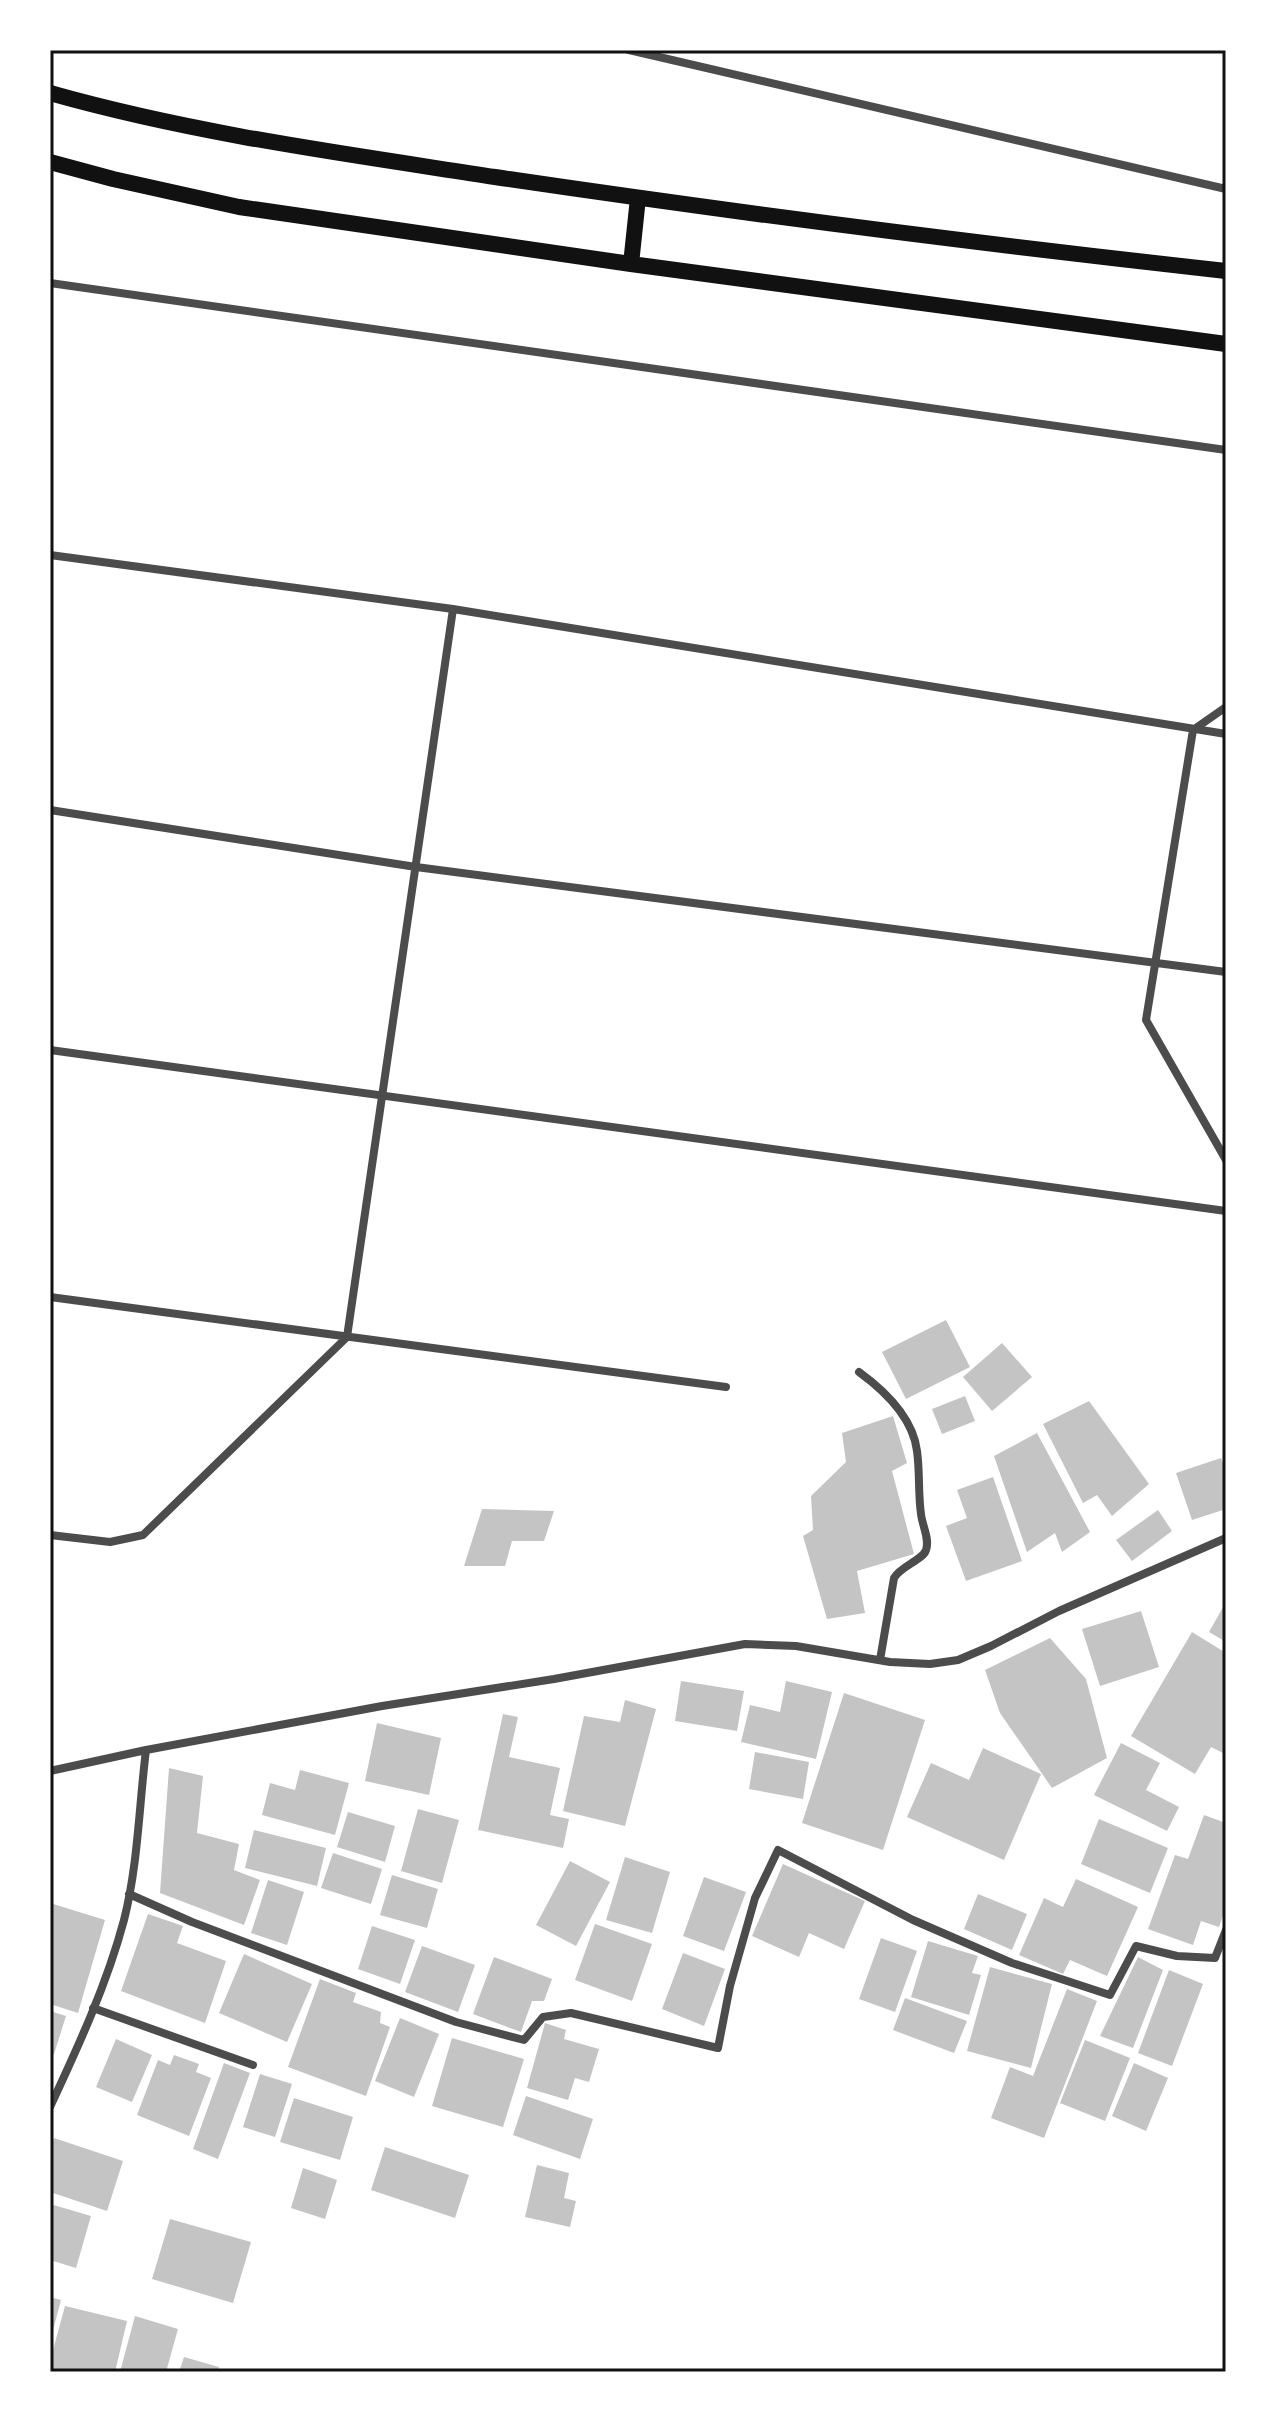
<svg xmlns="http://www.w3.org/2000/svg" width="1276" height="2422" viewBox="0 0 1276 2422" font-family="Helvetica,sans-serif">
<rect width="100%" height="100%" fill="#fff"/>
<!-- building -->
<path fill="#c4c4c4" d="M946,1320l24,47 -64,32 -24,-47z
M1002,1343l30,34 -40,34 -29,-34z
M965,1396l10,25 -33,13 -10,-25z
M1089,1401l60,83 -37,32 -15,-21 -14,8 -40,-79z
M893,1416l14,47 -15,8 22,83 -57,17 8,42 -38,6 -24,-83 10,-6 -2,-34 35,-34 -4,-29z
M1037,1433l53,99 -28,20 -7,-19 -28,19 -33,-96z
M1221,1458l5,13v38l-34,11 -16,-47z
M993,1477l29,84 -56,20 -20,-55 21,-8 -10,-28z
M482,1509l72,2 -10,30h-32l-7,25h-41z
M1158,1510l14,21 -40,30 -16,-21z
M1226,1602v40l-17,-10z
M1141,1611l18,56 -59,19 -18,-57z
M1192,1632l34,21v95l-3,5 -12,-6 -16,27 -64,-38z
M1050,1638l36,41 21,79 -55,30 -52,-75 -15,-43z
M681,1681l63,10 -7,40 -62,-10z
M786,1681l46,11 -16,67 -75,-17 9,-37 30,7z
M844,1693l81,27 -42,130 -81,-27z
M625,1700l31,9 -31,117 -62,-15 21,-95 36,6z
M503,1714l15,3 -9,40 51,11 -10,47 19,4 -6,29 -85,-18z
M377,1723l64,15 -12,57 -64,-14z
M1121,1743l39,20 -14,27 33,17 -12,24 -73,-36z
M983,1748l58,26 -37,86 -97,-43 24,-54 38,17z
M755,1752l54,10 -6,37 -54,-10z
M169,1768l34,8 -6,57 42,11 -5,26 26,10 -16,45 -84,-32z
M300,1770l49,13 -14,52 -73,-20 8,-32 25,7z
M418,1809l41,11 -17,63 -41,-12z
M348,1812l47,14 -10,36 -48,-15z
M1204,1815l22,8v84l-7,20 -18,-6 -8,24 -45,-16 27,-74 13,4z
M1099,1819l69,29 -18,45 -69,-29z
M254,1830l72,18 -9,38 -72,-18z
M333,1853l49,16 -11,35 -50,-16z
M625,1857l45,15 -18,61 -46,-13z
M570,1861l40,21 -34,64 -40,-21z
M783,1864l82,37 -21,48 -35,-16 -10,24 -47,-21z
M392,1875l46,14 -11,39 -47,-13z
M704,1877l42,15 -22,59 -41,-15z
M1076,1879l62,28 -31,69 -37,-16 -7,14 -44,-19 25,-57 19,9z
M268,1880l36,12 -17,53 -36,-12z
M978,1894l49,20 -15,36 -48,-21z
M50,1903l55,17 -27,93 -28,-9z
M148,1914l35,12 -6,17 49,18 -21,62 -84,-32z
M595,1924l57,20 -20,57 -57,-21z
M372,1926l43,14 -15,44 -42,-15z
M881,1938l36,13 -22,61 -36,-13z
M928,1941l50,15 -6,17 9,2 -12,40 -58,-18z
M422,1946l53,19 -17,47 -53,-20z
M683,1953l42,16 -21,57 -42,-17z
M244,1954l68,30 -25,58 -68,-29z
M494,1957l58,22 -8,22h-12l-11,31 -48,-18z
M1138,1957l25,13 -30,78 -33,-12z
M990,1967l62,17 -21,84 -64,-17z
M1169,1970l34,14 -31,82 -34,-13z
M320,1979l36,14 -3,9 28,10 -1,11 10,4 -24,69 -78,-29z
M1067,1989l30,12 -53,137 -53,-20 19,-51 23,9z
M905,1998l62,23 -13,32 -61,-23z
M50,2011l16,5 -12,38 -4,-1z
M400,2018l39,16 -25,63 -39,-16z
M545,2023l21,7 -2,9 35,10 -10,33 -14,-4 -7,22 -41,-12z
M452,2038l72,21 -21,68 -71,-21z
M116,2039l36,16 -20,47 -36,-15z
M1085,2040l45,18 -25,63 -45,-18z
M174,2055l25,9 -3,8 15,6 -22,58 -52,-21 21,-55 12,5z
M224,2063l26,10 -32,86 -25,-10z
M1134,2063l34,15 -22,53 -34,-15z
M260,2074l32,10 -17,53 -32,-10z
M526,2096l67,23 -13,40 -67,-24z
M294,2098l59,19 -13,43 -60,-18z
M54,2138l69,23 -16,50 -57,-19v-41z
M385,2147l84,28 -14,43 -84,-28z
M537,2165l32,8 -5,25 12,3 -6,26 -45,-10z
M303,2168l34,12 -12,39 -34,-11z
M50,2204l41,12 -15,52 -26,-8z
M170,2219l81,23 -18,61 -81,-24z
M50,2297l11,3 -10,38h-1z
M65,2306l62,15 -12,51h-65v-23l3,1z
M135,2316l43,13 -12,43h-46z
M184,2357l35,10 -1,5h-39z"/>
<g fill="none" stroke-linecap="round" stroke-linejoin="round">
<!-- minor -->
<path stroke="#4c4c4c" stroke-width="8" d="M629,50l597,139
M50,283l1176,167
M50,555l403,54 773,125
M1226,707l-33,23 -47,290 80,140
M50,810l366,57 810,105
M50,1050l1176,161
M50,1297l676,90
M859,1372c26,19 54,46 58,79 3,21 1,42 4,63 1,11 9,25 5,36 -3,10 -25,16 -32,28l-14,82
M50,1535l60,7 33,-7 204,-198 106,-728
M50,1771l96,-21 236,-44 172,-27 191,-35 51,2 94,16 40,2 28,-4 33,-14 68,-35 167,-73
M129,1894l63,28 264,100 68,18 19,-23 28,-4 147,35 12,-62 25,-88 23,-48 135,70 99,43 98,32 26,-49 41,10 38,2 11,-28
M93,2008l160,57
M50,2107c28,-60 57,-123 74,-187 14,-55 15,-114 22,-170"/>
<!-- secondary -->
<path stroke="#111" stroke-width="16" d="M50,93c145,41 296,61 445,84 243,36 487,67 731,94
M50,162l63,17 126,28 392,57 595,80
M631,264l7,-66"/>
</g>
<!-- border -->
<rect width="1276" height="2422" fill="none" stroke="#ffffff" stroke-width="104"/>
<rect x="52" y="52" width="1172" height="2318" fill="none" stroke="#111" stroke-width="3"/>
</svg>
